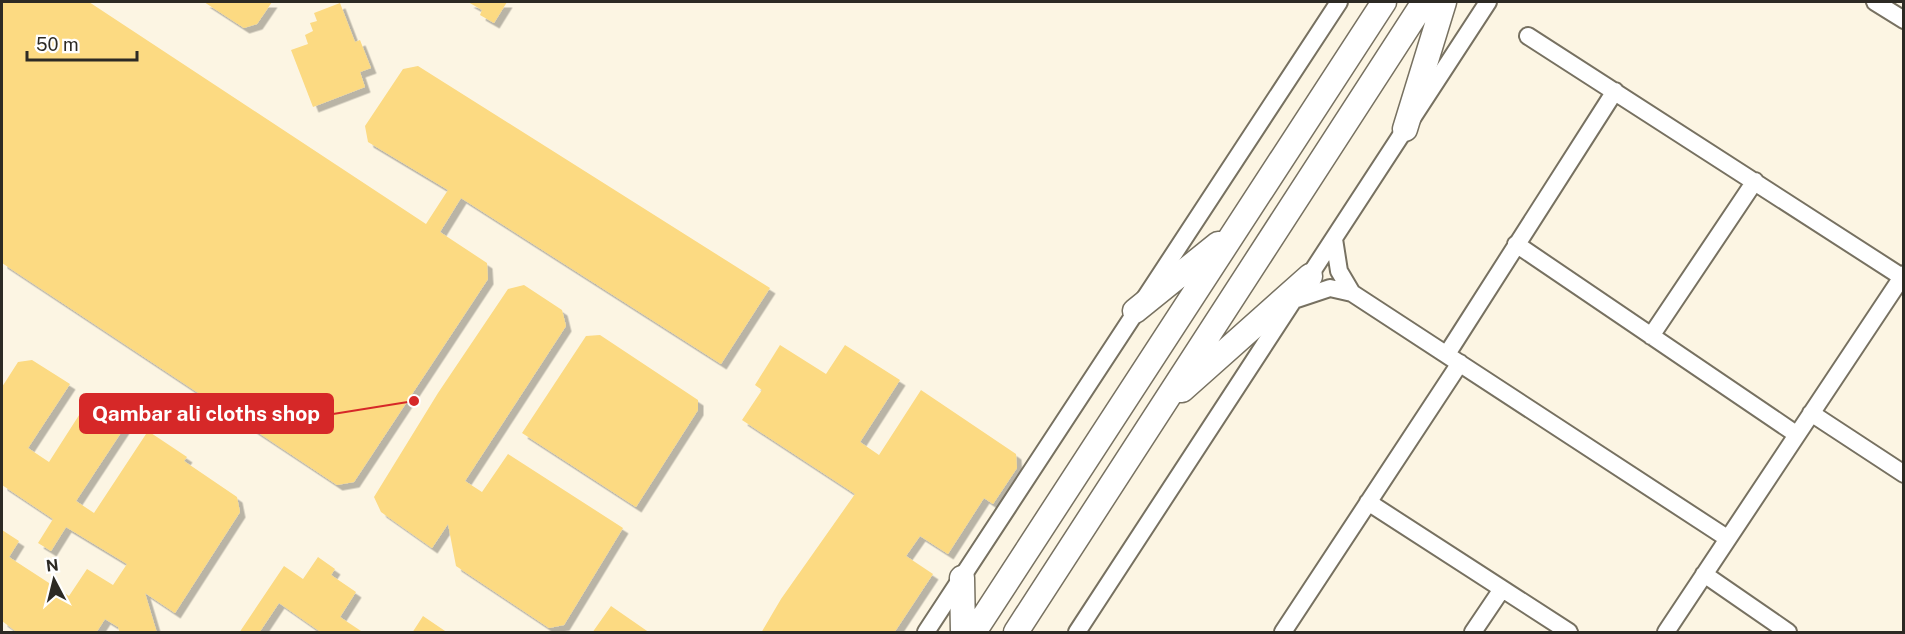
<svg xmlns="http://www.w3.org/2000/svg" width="1905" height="634" viewBox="0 0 1905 634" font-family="'Public Sans',sans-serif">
<defs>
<filter id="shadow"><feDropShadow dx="5.5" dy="5.5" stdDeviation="0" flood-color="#0004"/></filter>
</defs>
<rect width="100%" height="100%" fill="#fcf5e3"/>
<!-- building -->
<path fill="#fcda82" filter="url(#shadow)" d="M2,2h87l337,222 22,-34 -80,-48 -3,-16 38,-57 15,-3 352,222 -49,76 -260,-166 -21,34 47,31 1,16 -134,203 -17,3 -335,-222z
M204,2h68l-15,22 -13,4z
M468,2h39l-13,21 -14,-8 2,-5z
M340,3l15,39 5,-2 11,28 -11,4 5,15 -52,20 -22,-57 17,-6 -3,-9 8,-4 -3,-8 7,-2 -3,-8z
M524,285l38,25 4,16 -101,155 17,11 26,-38 115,74 -59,97 -15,3 -93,-62 -8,-42 -16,24 -51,-36 -7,-15 64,-104 70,-104z
M600,335l98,65v10l-62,97 -114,-74 64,-97z
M780,345l46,29 19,-29 55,35 -40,62 19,13 42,-65 95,64 1,14 -24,36 -9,-6 -36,56 -28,-18 -14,20 27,18 -39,59h-133l20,-34 74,-105 -113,-74 20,-30 -7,-5z
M32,360l38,24 -42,64 21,14 41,-64 38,24 -52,79 18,12 54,-82 39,26 -3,4 53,36 3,15 -65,101 -30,-20 12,40h-37l-2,-6 -13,-8 -9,14h-78l-16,-12v-91l17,11 -10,16 60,39 18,-27 26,16 14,-21 -61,-37 -15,24 -13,-8 15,-24 -51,-34v-98l16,-25z
M318,557l17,12 -4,6 25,17 -16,25 24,16h-42l-43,-30 -20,30h-20l45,-67 19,13z
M611,606l39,27h-58z
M423,616l25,17h-36z"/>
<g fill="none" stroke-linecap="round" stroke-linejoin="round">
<defs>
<path id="minor" d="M1875,2l29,18
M1528,36l374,241
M1334,239l5,32 13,22
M1516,244l280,190
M1294,300l36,-12 22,5 375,245
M1651,336l104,-155
M1447,354l168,-263
M1811,413l93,61
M1368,502l201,130
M1704,574l84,58
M926,632l413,-630
M1077,632l411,-630
M1283,632l177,-269
M1473,632l29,-43
M1666,632l238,-358"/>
<path id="secondary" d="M1405,129l39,-127
M1135,311l83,-67
M1182,390l128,-114
M962,578l1,54
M974,632l410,-630
M1016,632l408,-630"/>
</defs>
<!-- minor casing -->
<use href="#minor" stroke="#777161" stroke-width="20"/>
<!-- secondary casing -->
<use href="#secondary" stroke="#777161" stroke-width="27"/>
<!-- minor -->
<use href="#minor" stroke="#fff" stroke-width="16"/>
<!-- secondary -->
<use href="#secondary" stroke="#fff" stroke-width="24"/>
</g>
<!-- callouts -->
<path fill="none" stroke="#d62828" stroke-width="2" d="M414 401L333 414"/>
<circle fill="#d62828" stroke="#fff" stroke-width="2" cx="414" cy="401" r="6"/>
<rect fill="#d62828" stroke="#d62828" stroke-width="2" x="80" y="394" width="253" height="39" rx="6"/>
<g font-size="21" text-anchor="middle" font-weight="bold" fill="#fff">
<text x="206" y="421">Qambar ali cloths shop</text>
</g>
<!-- border -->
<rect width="1905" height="634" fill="none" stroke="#2d2a24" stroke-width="6"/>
<!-- north arrow -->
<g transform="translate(54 580) rotate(353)" stroke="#ffffff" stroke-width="4.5" paint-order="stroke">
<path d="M0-4.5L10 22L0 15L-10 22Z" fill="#2d2a24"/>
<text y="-9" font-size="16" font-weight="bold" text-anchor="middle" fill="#2d2a24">N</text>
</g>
<!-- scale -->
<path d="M27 51v9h110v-9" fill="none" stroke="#2d2a24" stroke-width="3"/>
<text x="36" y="51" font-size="18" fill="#2d2a24" stroke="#ffffff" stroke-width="4.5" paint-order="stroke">50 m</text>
</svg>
